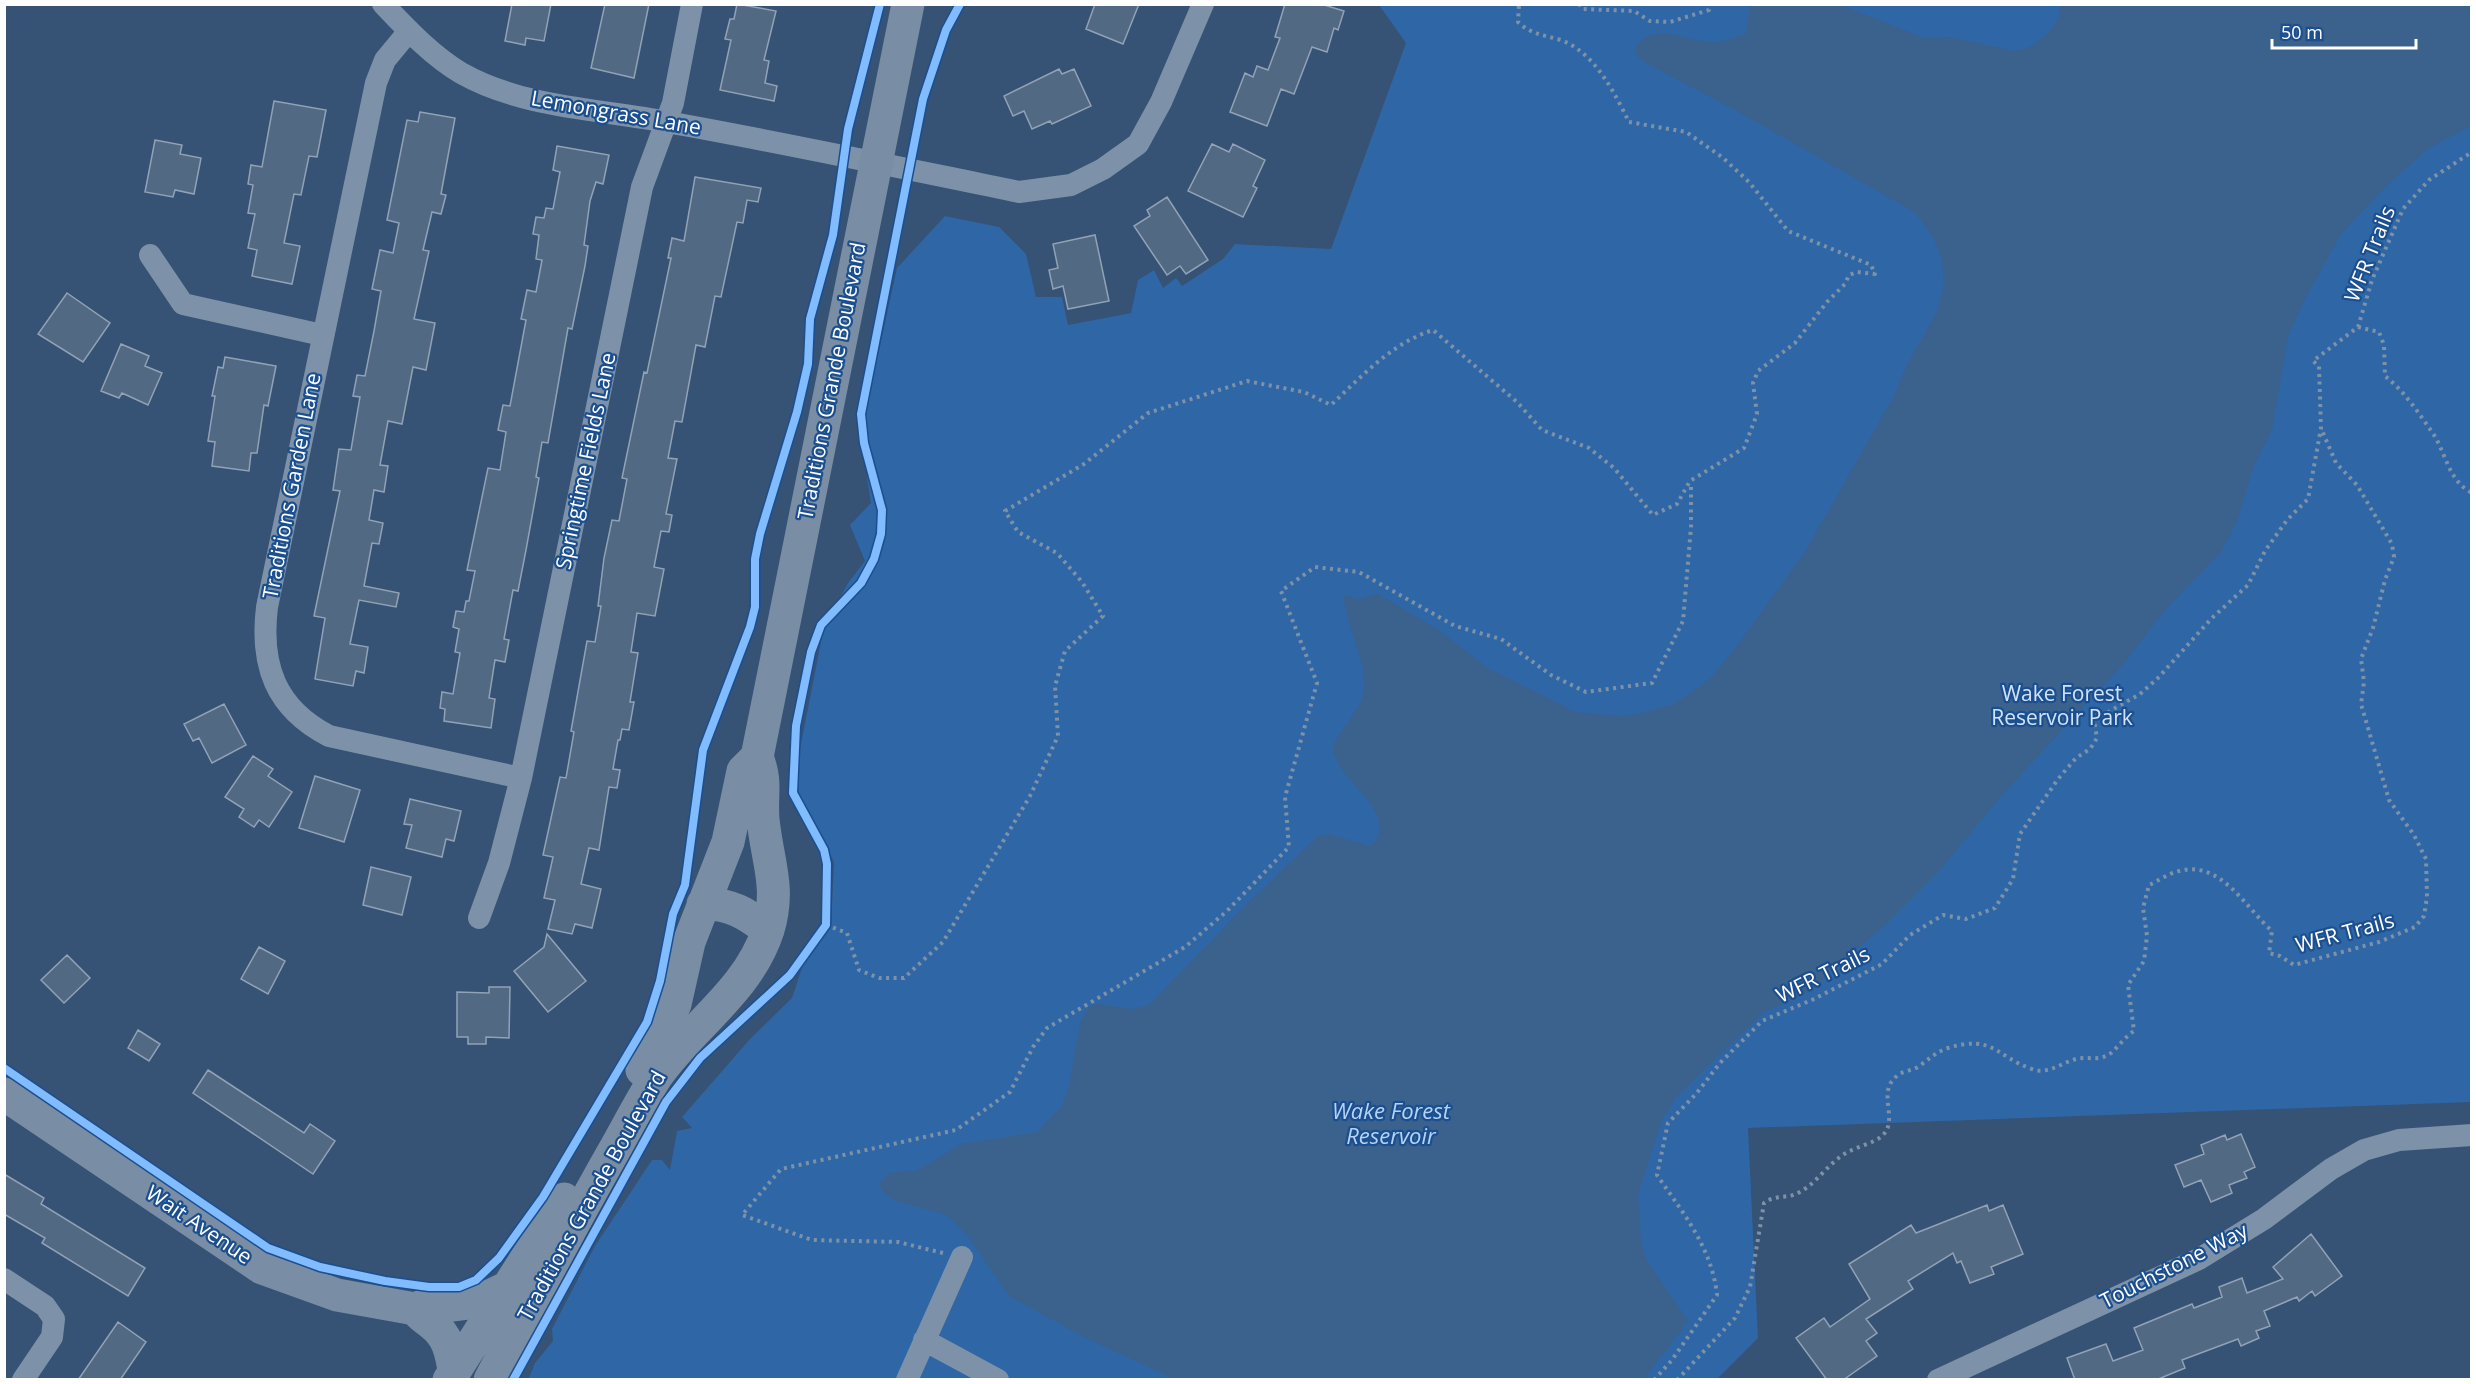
<svg xmlns="http://www.w3.org/2000/svg" width="2476" height="1384" viewBox="0 0 2476 1384" font-family="'Open Sans',sans-serif">
<rect width="100%" height="100%" fill="#365274"/>
<!-- green -->
<path fill="#2f66a5" d="M1379,5h1092v1097l-723,26 10,210 -41,41 -1189,1 7,-17 18,-22 -1,-12 43,-83 57,-86h10l8,10 7,-39 15,-3 -10,-11 68,-78 42,-41 11,-33 28,-38 3,-65 -36,-69 1,-39 25,-127 24,-44 17,-22 -15,-36 21,-22 -4,-25 -1,-68 31,-142 48,-52 54,11 27,27 10,43h26l6,28 63,-12 7,-33 16,-10 9,18 13,-10 6,8 41,-27 12,-15 96,5 75,-206z"/>
<!-- water -->
<path fill="#3b618d" d="M1841,5l83,33 27,-1 63,14 16,-4 20,-16 10,-16 -1,-10h412v121l-42,22 -42,37 -46,49 -35,63 -18,39 -16,94 -19,38 -16,53 -16,31 -56,58 -41,53 -122,132 -63,76 -53,53 -78,68 -44,20 -88,85 -14,22 -24,75 3,48 5,17 42,62 -44,58h-470l-92,-43 -73,-40 -41,-60 -21,-21 -51,-14 -12,-7 -5,-10 10,-11 27,-2 45,-27 76,-12 25,-26 7,-20 11,-63 9,-16 8,-3 36,5 16,-4 95,-98 74,-71 10,-2 43,12c28,-27 -19,-59 -32,-81 -3,-5 -5,-12 -7,-17 8,-17 26,-36 31,-52 8,-29 -18,-69 -19,-100l16,3 18,-5 59,35 51,39 88,44 42,4 21,-2 35,-10 36,-25 29,-36 66,-91 88,-154 14,-33 30,-53 7,-25 -2,-26 -7,-20 -19,-28 -179,-102 -91,-48 -9,-7 -2,-9c23,-29 54,-2 83,-5 9,-1 19,-6 28,-8l4,-29z"/>
<!-- building -->
<path fill="#526984" stroke="#92a2b6" stroke-width="1.5" d="M512,4h39l-7,37 -18,-3 -1,7 -20,-4z
M605,4h44l-15,74 -43,-10z
M737,4l39,7 -12,49 5,1 -4,22 12,3 -3,15 -54,-11 11,-50 -6,-1 5,-20h4z
M1095,4h44l-16,40 -37,-15z
M1285,4h36l23,7 -6,19 -4,-2 -7,24 -15,-5 -18,47 -13,-5 -14,37 -37,-14 15,-39 8,4 4,-11 11,4 12,-32 -5,-1z
M1059,69l3,5 12,-5 17,37 -39,18 -2,-3 -18,8 -8,-18 -11,5 -9,-20z
M274,101l52,9 -9,47 -8,-1 -8,39 -7,-1 -10,49 16,3 -8,38 -40,-8 5,-26 -9,-2 7,-34 -7,-1 5,-28 -5,-1 3,-19 11,2z
M420,112l35,6 -14,76 5,1 -5,19 -9,-2 -9,38 6,1 -15,68 21,4 -9,47 -13,-3 -11,57 -14,-3 -8,44 8,1 -4,26 -10,-2 -5,30 14,3 -4,21 -7,-1 -8,43 35,7 -3,14 -37,-7 -9,44 18,3 -4,26 -8,-2 -3,15 -38,-7 10,-61 -11,-2 26,-125 -7,-1 6,-41 12,1 9,-53 -7,-1 4,-21 8,1 9,-45 7,-40 -9,-2 8,-39 13,3 6,-30 -12,-3 20,-100 11,2z
M155,140l27,5 -2,9 21,4 -7,36 -19,-4 -2,7 -28,-5z
M1212,144l17,8 4,-8 32,16 -12,26 4,2 -14,29 -55,-26z
M557,146l52,9 -6,29 -7,-2 -6,19 -6,44 4,1 -3,20 -13,63 -4,-1 -20,115 -6,-1 -6,35 3,1 -13,72 -8,41 -5,-1 -9,49 5,1 -4,22 -10,-2 -6,38 6,1 -4,29 -47,-7 1,-12 -5,-1 2,-16 11,2 7,-41 -5,-1 4,-23 -6,-2 3,-16 8,1 2,-11h3l6,-30 -8,-1 21,-102 12,2 6,-38 -8,-2 5,-25 7,1 16,-86 -5,-1 6,-29 9,2 6,-32 -6,-1 3,-24 -6,-1 3,-17 8,1 2,-10 7,1 7,-37 -7,-2z
M695,177l66,11 -3,14 -11,-2 -4,23 -6,-1 -16,75 -6,-1 -10,51 -9,-2 -14,77 -7,-1 -7,37 9,1 -11,55 6,1 -3,17 -8,-1 -7,36 10,2 -9,47 -18,-3 -6,39 7,1 -8,49h4l-5,28 -7,-1 -2,11h-2l-5,29 7,1 -3,18 -8,-1 -10,63 -10,-2 -8,36 20,5 -9,39 -17,-4 -3,10 -24,-5 7,-29 -11,-2 9,-41 -10,-2 17,-78 6,1 8,-46 -3,-1 16,-90 8,1 6,-36h-3l6,-48 8,-38 7,1 8,-42 -5,-1 22,-106 3,1 24,-115h-3l4,-20 12,3z
M1167,197l41,63 -22,14 -6,-8 -13,9 -33,-49 16,-10 -3,-6z
M1095,235l14,66 -41,8 -5,-23 -10,3 -4,-19 9,-2 -5,-24z
M67,293l43,30 -27,39 -45,-28z
M121,344l28,12 -4,10 17,7 -14,32 -26,-12 -3,5 -18,-7z
M225,357l51,9 -8,40 -4,-1 -7,48h-6l-2,18 -37,-5 3,-24 -7,-1 7,-45h-3l6,-29 5,1z
M224,704l22,41 -34,18 -13,-25 -6,3 -9,-17z
M253,756l20,13 -5,7 24,16 -23,35 -10,-7 -5,7 -15,-10 5,-8 -19,-12z
M315,776l45,14 -16,52 -45,-14z
M410,799l51,12 -7,30 -8,-2 -4,18 -36,-9 6,-23 -8,-1z
M371,867l40,10 -9,38 -39,-10z
M547,934l39,47 -38,31 -34,-41 30,-24z
M259,947l26,14 -17,33 -27,-15z
M67,955l23,23 -26,25 -23,-23z
M489,987h21l-1,51 -23,-1v7h-18v-7h-11v-45l32,1z
M138,1030l22,14 -11,17 -21,-13z
M208,1070l96,63 6,-9 25,17 -22,33 -120,-81z
M2241,1134l14,33 -11,5 3,6 -18,7 3,8 -21,9 -10,-22 -17,7 -9,-22 29,-11 -3,-9 24,-10 2,5z
M4,1174l40,24 -3,6 104,64 -17,28 -86,-53 3,-5 -41,-24z
M1987,1205l2,6 14,-6 20,49 -32,13 3,7 -24,9 -9,-22 -4,2 -4,-10 -45,28 5,8 -47,30 11,14 -11,8 11,15 -34,24h-16l-31,-42 28,-20 6,9 40,-28 -21,-35 62,-39 5,8z
M2311,1234l31,42 -27,20 -3,-5 -13,10 -2,-4 -33,14 6,15 -14,5 3,7 -18,8 -3,-7 -56,21 3,8 -29,12h-81l-8,-22 39,-14 7,17 30,-11 -9,-22 58,-24 2,4 28,-11 -3,-10 23,-9 5,15 36,-14 -10,-12z
M118,1322l28,20 -26,38h-42z"/>
<g fill="none" stroke-linecap="round" stroke-linejoin="round">
<!-- path -->
<path stroke="#7d92a8" stroke-width="4" stroke-dasharray="3 4.5" stroke-linecap="butt" d="M1579,4l3,5 52,2 16,10 20,1 39,-12 -1,-6
M2358,327l21,5 5,13 1,31c19,15 33,36 47,56 14,20 16,49 40,61
M826,925l21,8 12,37 20,8h25l39,-36 87,-146 28,-60 -3,-50 10,-35 38,-35 -21,-34 -25,-29 -39,-21 -13,-21 79,-47 64,-51 99,-32 57,11 27,13c31,-29 61,-62 102,-75l84,72 25,28 47,18 25,20 39,47 24,-11 13,-23 54,-33 13,-34 -4,-31 5,-12 37,-28 32,-41 18,-18 4,-9 8,-3 18,2 -4,-9 -83,-34 -39,-49 -27,-25 -36,-25 -57,-10c-15,-30 -34,-69 -68,-82 -17,-5 -29,-5 -43,-18l1,-18
M943,1253l-45,-11 -86,-2 -70,-25 39,-46 175,-39 54,-38 23,-45 14,-19 138,-81 42,-36 62,-64 -4,-50 32,-114 -36,-92 34,-24 44,5 96,54 46,13 50,36 35,17 66,-9 31,-62 8,-94v-43
M1654,1380l18,-20 45,-65c-5,-47 -34,-82 -60,-120l11,-52 28,-29 24,-31 42,-42 52,-22 68,-35 28,-29 33,-20 23,4 29,-11 18,-29 7,-45 38,-55 18,-21 14,-9 7,-11 -3,-18 46,-26 18,-16 53,-59 37,-34 17,-34 22,-31 21,-21 13,-71 -2,-62 -6,-5 45,-34 14,-47 31,-71 26,-29 43,-28
M1677,1380l58,-62 15,-31 14,-84c12,-9 23,-4 34,-10 18,-9 29,-28 45,-38 13,-9 31,-11 40,-20 16,-16 -7,-43 14,-59 5,-5 14,-5 21,-9 10,-7 18,-15 30,-19 46,-14 48,9 84,21 16,6 29,-6 44,-10 12,-3 23,3 35,-6 8,-7 14,-16 23,-22l-6,-46 16,-24 3,-25 -4,-28 6,-23c9,-4 20,-12 30,-14 42,-11 66,36 93,60l-3,22 11,3 14,9 85,-23 36,-15 9,-11 3,-19 -1,-38 -12,-24 -25,-35 -28,-96 3,-22 -3,-23 12,-31 12,-48 9,-23 -2,-13 -35,-59 -21,-22 -15,-35"/>
<!-- minor -->
<path stroke="#7d92a8" stroke-width="22" d="M383,4c23,24 49,52 78,69 62,35 138,36 206,49 118,21 235,46 352,70l52,-7 32,-16 35,-25 23,-42 42,-98
M409,31l-24,29 -9,23 -109,524c-7,58 8,101 62,129l192,42
M150,255l33,49 139,31
M479,918l20,-55 22,-85 121,-591 31,-84 19,-99
M4,1279l41,27 9,13 -2,18 -29,43
M924,1340l74,40
M907,1380l55,-123
M1938,1380l261,-121 65,-40 67,-50 33,-19 35,-10 73,-5"/>
<!-- secondary -->
<path stroke="#798da4" stroke-width="33" d="M703,904c27,-1 44,10 65,26
M642,1070l33,-66 14,-62 39,-100 15,-71 14,-14
M4,1094l258,174 75,27 78,14 13,-5 26,1 23,-3 29,-14
M415,1309c5,7 10,9 17,15 16,12 19,28 22,46
M449,1380l115,-181
M490,1380c40,-75 79,-150 121,-224 15,-26 29,-54 45,-79 35,-51 92,-85 112,-147 13,-43 -1,-69 -5,-111 -2,-26 4,-37 -6,-62l151,-753"/>
<defs>
<path id="cycleway" d="M4,1068l264,180 52,19 65,14 44,6h30l17,-7 23,-22 44,-61 104,-175 13,-41 13,-67 12,-29 18,-135 47,-123 5,-20v-48l5,-25 37,-122 11,-48 2,-45 23,-84 15,-106 32,-125
M513,1380l153,-278 34,-44 90,-83 36,-50 1,-61 -3,-14 -31,-57 3,-67 15,-74 10,-27 40,-42 13,-24 7,-25 1,-24 -18,-67 -3,-29 62,-315 23,-69 14,-26"/>
</defs>
<!-- cycleway casing -->
<use href="#cycleway" stroke="#1b4f8f" stroke-width="11"/>
<!-- cycleway -->
<use href="#cycleway" stroke="#80bcff" stroke-width="8"/>
</g>
<g text-anchor="middle" stroke-width="4.5" stroke-linejoin="round" paint-order="stroke">
<!-- street labels -->
<g font-size="21" fill="#fff" stroke="#1b4f8f">
<text transform="translate(616 113) rotate(10)" y="7">Lemongrass Lane</text>
<text transform="translate(2370 254) rotate(-68)" y="7">WFR Trails</text>
<text transform="translate(832 381) rotate(-79)" y="7">Traditions Grande Boulevard</text>
<text transform="translate(586 461) rotate(-78)" y="7">Springtime Fields Lane</text>
<text transform="translate(292 486) rotate(-79)" y="7">Traditions Garden Lane</text>
<text transform="translate(2345 933) rotate(-15)" y="7">WFR Trails</text>
<text transform="translate(1823 975) rotate(-26)" y="7">WFR Trails</text>
<text transform="translate(592 1196) rotate(-61)" y="7">Traditions Grande Boulevard</text>
<text transform="translate(199 1225) rotate(34)" y="7">Wait Avenue</text>
<text transform="translate(2174 1266) rotate(-27)" y="7">Touchstone Way</text>
</g>
<!-- park labels -->
<g font-size="21" fill="#cfe3fa" stroke="#1b4f8f">
<text x="2062" y="701">Wake Forest<tspan x="2062" dy="24">Reservoir Park</tspan></text>
</g>
<!-- water labels -->
<g font-size="22" font-style="italic" fill="#b5d3f5" stroke="#1b4f8f">
<text x="1391" y="1119">Wake Forest<tspan x="1391" dy="25">Reservoir</tspan></text>
</g>
</g>
<!-- border -->
<rect width="2476" height="1384" fill="none" stroke="#ffffff" stroke-width="12"/>
<!-- scale -->
<path d="M2272 39v9h144v-9" fill="none" stroke="#ffffff" stroke-width="3"/>
<text x="2281" y="39" font-size="18" fill="#ffffff" stroke="#1b4f8f" stroke-width="4.5" paint-order="stroke">50 m</text>
</svg>
